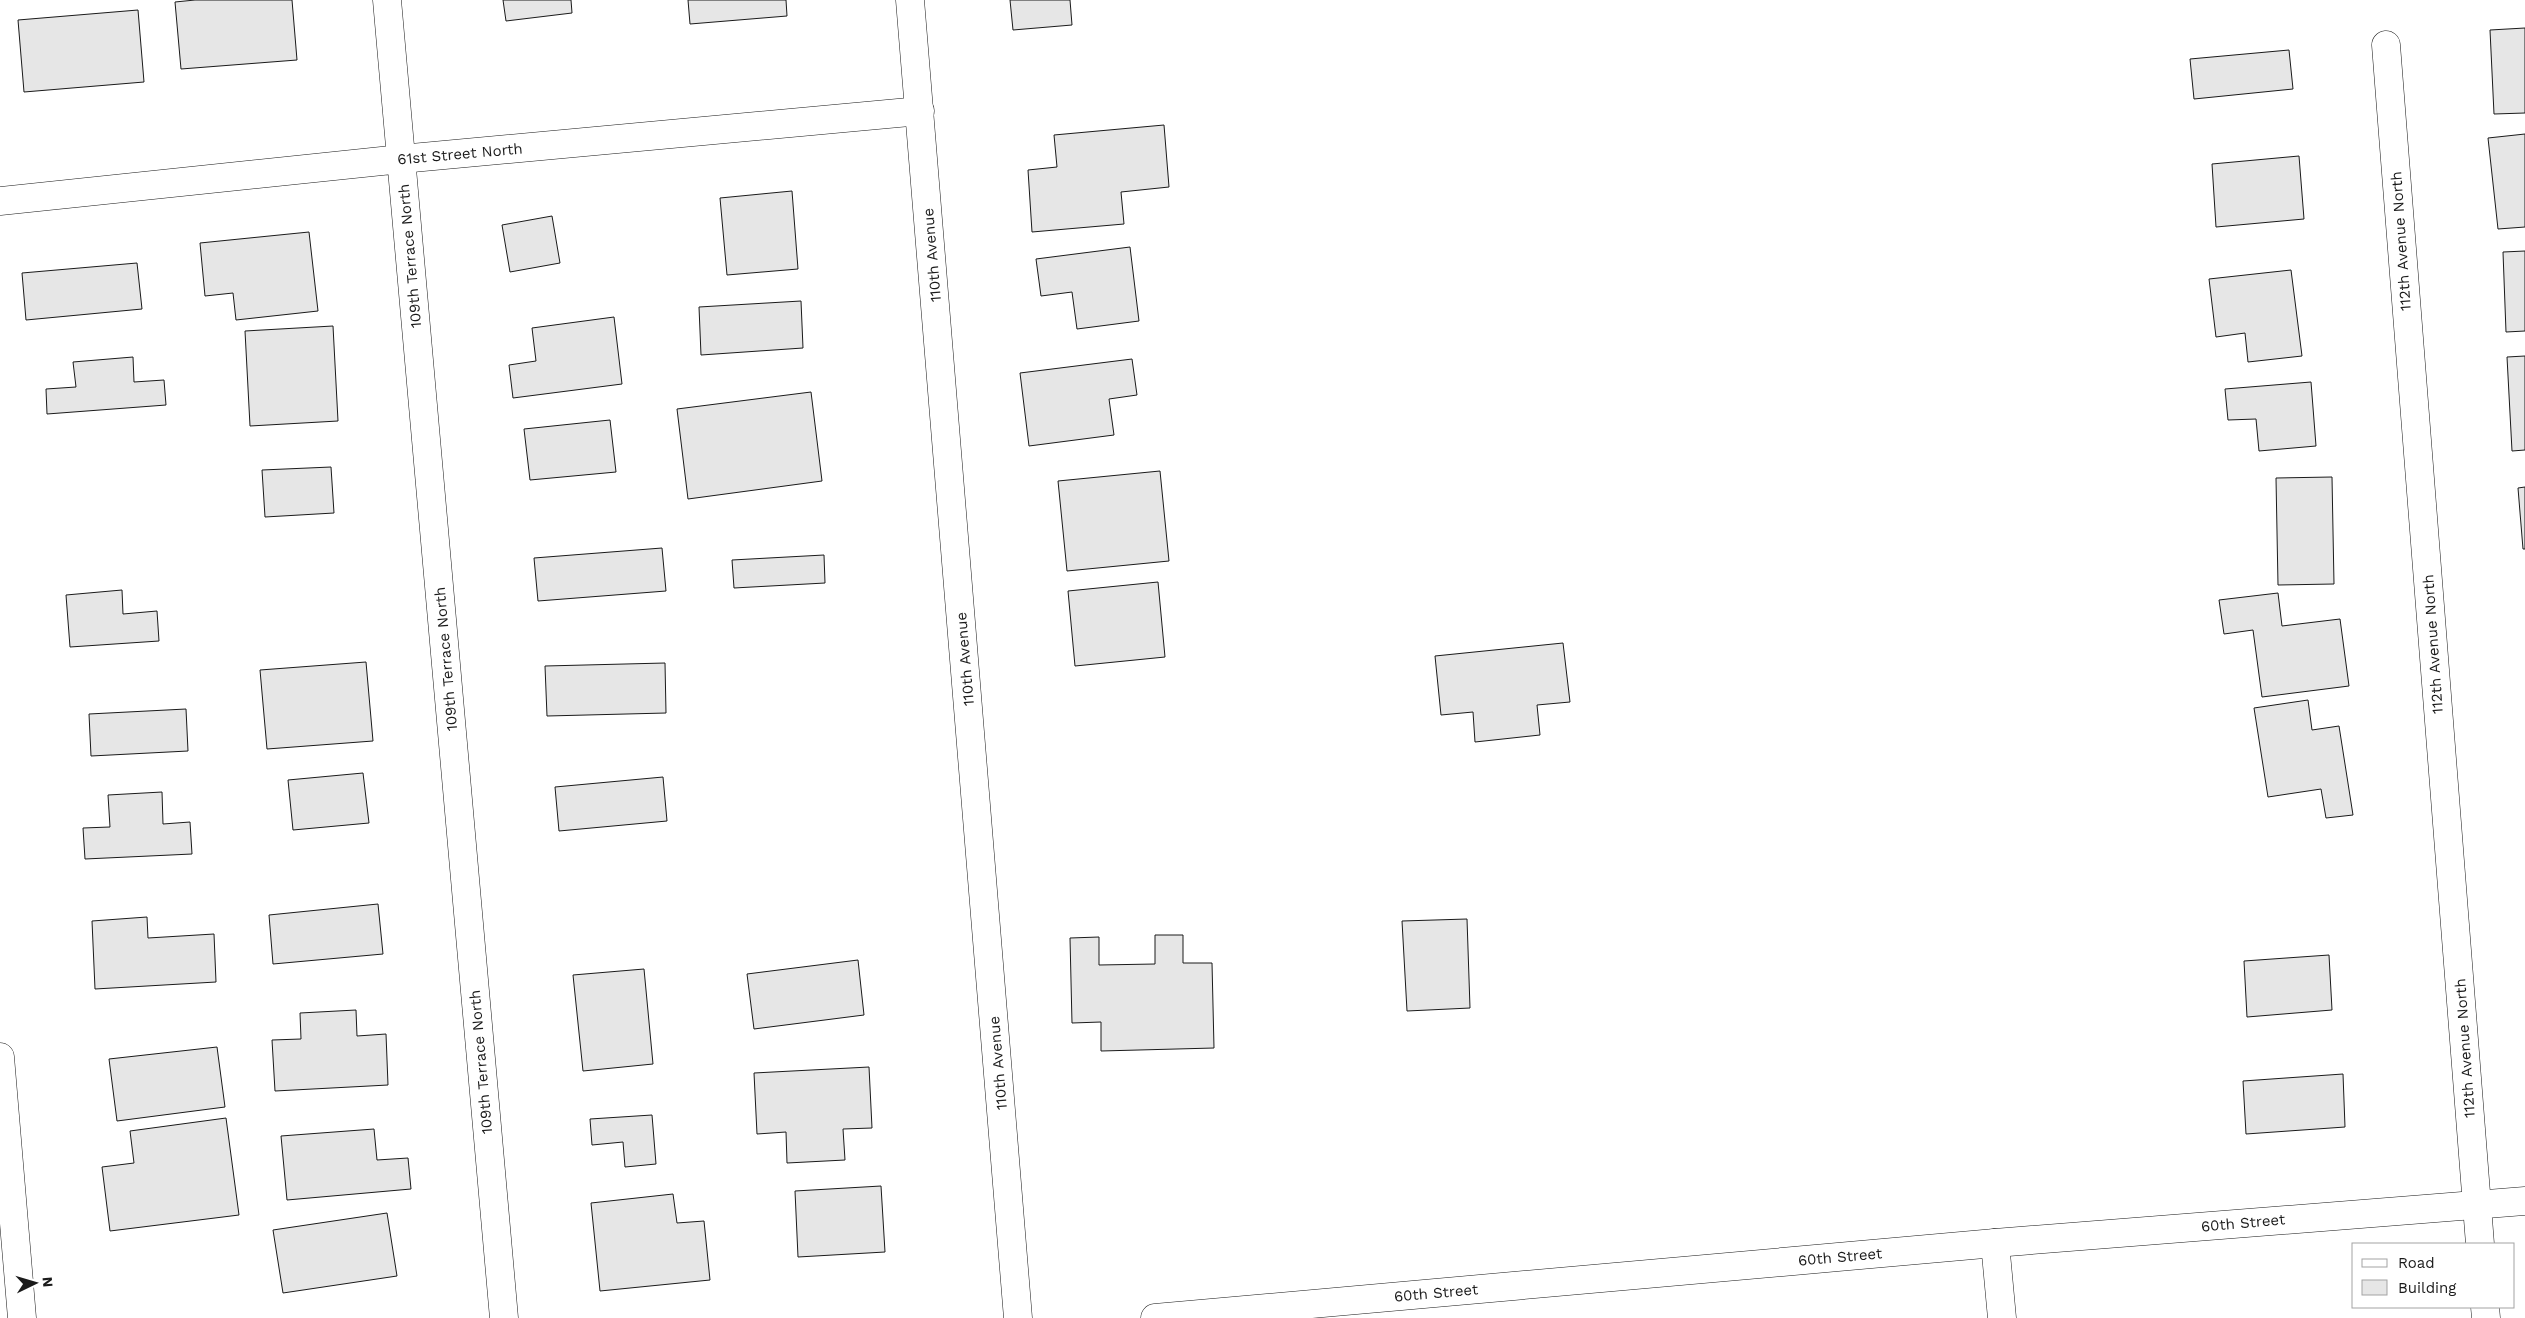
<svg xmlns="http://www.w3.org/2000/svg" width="2525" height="1318" viewBox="0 0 2525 1318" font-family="'Work Sans',sans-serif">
<rect width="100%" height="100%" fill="#fff"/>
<!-- building -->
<path fill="#e6e6e6" stroke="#1a1a1a" d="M195,0h97l5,60 -116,9 -6,-67z
M503,0h68l1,13 -66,8z
M688,0h98l1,16 -97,8z
M1010,0h60l2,25 -59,5z
M138,10l6,72 -120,10 -6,-72z
M2525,28v85l-31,1 -4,-84z
M2289,50l4,39 -99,10 -4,-40z
M1164,125l5,62 -48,5 3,32 -92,8 -4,-62 29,-3 -3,-32z
M2525,134v93l-27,2 -10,-91z
M2299,156l5,63 -88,8 -4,-63z
M792,191l6,78 -71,6 -7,-77z
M552,216l8,47 -50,9 -8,-47z
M309,232l9,79 -82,9 -3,-27 -28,3 -5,-53z
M1130,247l9,74 -62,8 -5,-37 -31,4 -5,-37z
M2525,251v80l-19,1 -3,-80z
M137,263l5,46 -116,11 -4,-47z
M2291,270l11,86 -54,6 -3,-29 -29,4 -7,-58z
M801,301l2,47 -102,7 -2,-48z
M614,317l8,67 -109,14 -4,-33 27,-4 -4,-33z
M333,326l5,95 -88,5 -5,-95z
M2525,356v94l-13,1 -5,-94z
M133,357l1,25 30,-2 2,25 -119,9 -1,-25 30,-2 -3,-25z
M1132,359l5,36 -28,4 5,36 -85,11 -9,-73z
M2311,382l5,64 -57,5 -3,-32 -28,1 -3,-31z
M811,392l11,89 -134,18 -11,-90z
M610,420l6,52 -86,8 -6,-51z
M331,467l3,46 -69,4 -3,-47z
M1160,471l9,90 -102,10 -9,-90z
M2332,477l2,107 -56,1 -2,-107z
M2525,487v62h-2l-5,-61z
M662,548l4,43 -128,10 -4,-43z
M824,555l1,28 -91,5 -2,-28z
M1158,582l7,75 -90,9 -7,-75z
M122,590l1,24 34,-3 2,30 -89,6 -4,-52z
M2278,593l4,33 58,-7 9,67 -87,11 -9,-67 -29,4 -5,-34z
M1563,643l7,59 -33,3 3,30 -65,7 -2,-30 -32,3 -6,-59z
M366,662l7,79 -106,8 -7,-79z
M665,663l1,50 -119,3 -2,-50z
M2308,700l4,30 27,-4 14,89 -27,3 -5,-29 -53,8 -14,-89z
M186,709l2,42 -97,5 -2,-42z
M363,773l6,50 -76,7 -5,-50z
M663,777l4,44 -108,10 -4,-44z
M162,792l1,32 27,-2 2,32 -107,5 -2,-31 27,-1 -2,-32z
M378,904l5,50 -110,10 -4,-49z
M147,917l1,21 66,-4 2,48 -121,7 -3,-68z
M1467,919l3,89 -63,3 -5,-90z
M1155,935h28v28h29l2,85 -113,3v-29l-29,1 -2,-85 29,-1v28l56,-1z
M2329,955l3,55 -85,7 -3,-56z
M858,960l6,55 -110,14 -7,-55z
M644,969l9,95 -70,7 -10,-96z
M356,1010l1,26 29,-2 2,51 -113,6 -3,-51 29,-1 -1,-26z
M217,1047l8,60 -108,14 -8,-62z
M869,1067l3,61 -29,1 2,31 -58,3 -1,-31 -29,2 -3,-61z
M2343,1074l2,53 -99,7 -3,-53z
M652,1115l4,49 -31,3 -2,-25 -31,3 -2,-26z
M226,1118l13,97 -129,16 -8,-64 32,-4 -4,-32z
M374,1129l3,31 31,-2 3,31 -124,11 -6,-64z
M881,1186l4,66 -87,5 -3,-66z
M673,1194l4,29 27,-2 6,59 -110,11 -9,-88z
M387,1213l10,63 -114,17 -10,-63z"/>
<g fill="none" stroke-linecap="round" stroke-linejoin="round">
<defs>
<path id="minor" d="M387,0l117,1318
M2386,45l94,1199
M0,201l401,-42 519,-48
M0,1057l22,261
M1995,1243l7,75
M2485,1307l1,11"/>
<path id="tertiary" d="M910,0l108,1318
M1155,1318l840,-75 530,-42"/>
</defs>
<!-- minor casing -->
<use href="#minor" stroke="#1a1a1a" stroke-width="29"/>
<!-- tertiary casing -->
<use href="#tertiary" stroke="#1a1a1a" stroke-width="29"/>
<!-- minor -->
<use href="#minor" stroke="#fff" stroke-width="28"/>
<!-- tertiary -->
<use href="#tertiary" stroke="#fff" stroke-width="28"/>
</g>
<g text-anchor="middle" stroke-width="4" stroke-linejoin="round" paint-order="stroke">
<!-- street labels -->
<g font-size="15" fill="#1a1a1a" stroke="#fff">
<text transform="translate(460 154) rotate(-5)" y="5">61st Street North</text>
<text transform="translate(2401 241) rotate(-94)" y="5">112th Avenue North</text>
<text transform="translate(932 255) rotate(-95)" y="5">110th Avenue</text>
<text transform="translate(410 256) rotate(-95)" y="5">109th Terrace North</text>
<text transform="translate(2433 644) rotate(-94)" y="5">112th Avenue North</text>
<text transform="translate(446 659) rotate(-95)" y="5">109th Terrace North</text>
<text transform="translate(965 659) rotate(-95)" y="5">110th Avenue</text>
<text transform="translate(2465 1048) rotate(-94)" y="5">112th Avenue North</text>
<text transform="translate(481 1062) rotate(-95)" y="5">109th Terrace North</text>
<text transform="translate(998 1063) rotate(-95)" y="5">110th Avenue</text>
<text transform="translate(2243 1223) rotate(-5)" y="5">60th Street</text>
<text transform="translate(1840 1257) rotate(-5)" y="5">60th Street</text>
<text transform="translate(1436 1293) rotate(-5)" y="5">60th Street</text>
</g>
</g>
<!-- legend -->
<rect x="2352" y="1243" width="162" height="65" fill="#ffffff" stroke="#a3a3a3"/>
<rect x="2362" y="1259" width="25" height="8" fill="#ffffff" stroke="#a3a3a3"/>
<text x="2398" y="1268" font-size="15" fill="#1a1a1a">Road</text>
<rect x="2362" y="1280" width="25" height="15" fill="#e6e6e6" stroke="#a3a3a3"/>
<text x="2398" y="1293" font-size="15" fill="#1a1a1a">Building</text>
<!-- north arrow -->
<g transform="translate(35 1283) rotate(85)" stroke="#ffffff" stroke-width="4" paint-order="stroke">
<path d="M0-4L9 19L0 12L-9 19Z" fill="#1a1a1a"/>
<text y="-8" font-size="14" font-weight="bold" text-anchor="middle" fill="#1a1a1a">N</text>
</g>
</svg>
